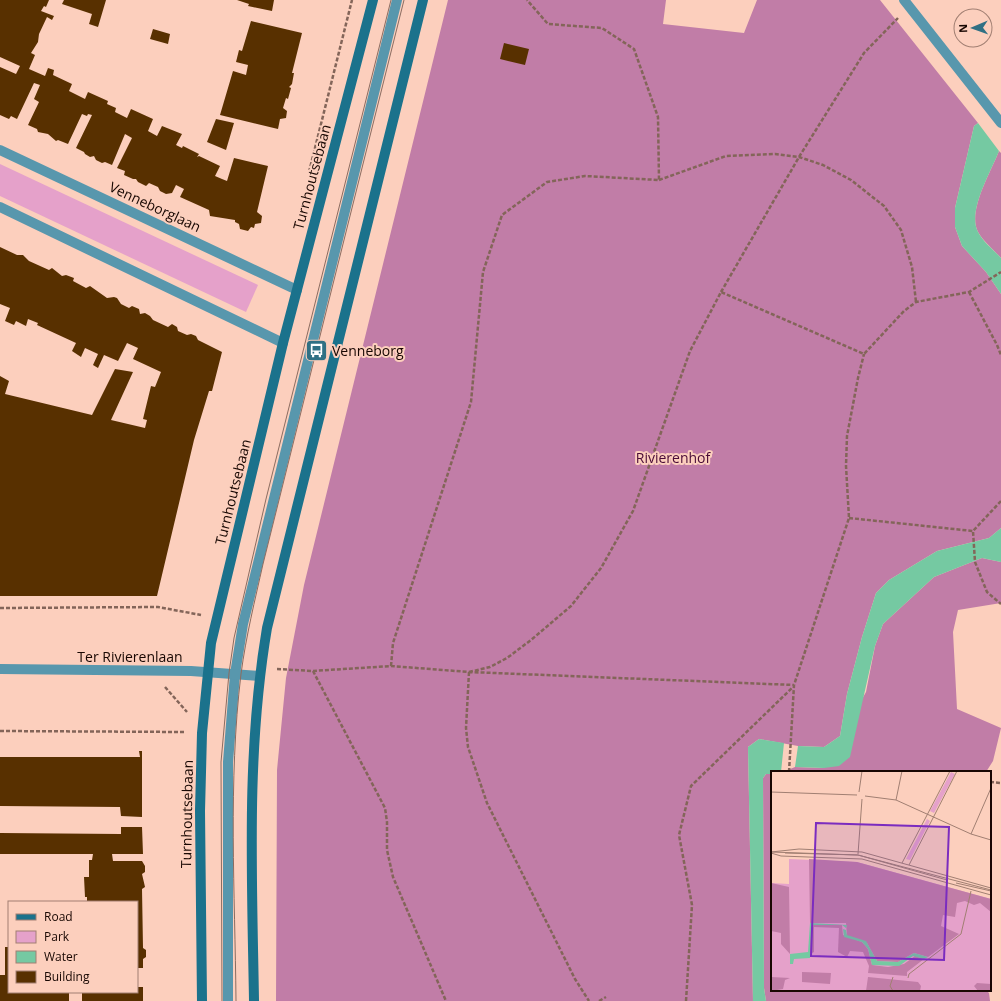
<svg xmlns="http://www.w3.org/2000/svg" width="1001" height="1001" viewBox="0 0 1001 1001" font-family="'Open Sans',sans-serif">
<rect width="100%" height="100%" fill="#fccfbd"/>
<!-- green -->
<path fill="#e5a1ca" d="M0,164l258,121 -12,27 -246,-116z"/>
<!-- forest -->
<path fill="#c17da7" d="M448,0h218l-3,24 81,9 13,-33h123l98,123 -4,3 -19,82v19l7,19 24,26 15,22v234l-12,10 -52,13 -48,29 -13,13 -14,44 -15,57 -7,42 -16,11 -26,-1 -39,-7 -11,8 5,254h-477l1,-231 9,-92 18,-93z
M999,151l2,2v105c-7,-8 -18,-17 -23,-26 -11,-21 13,-60 21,-81z
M982,558l19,4v41l-43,7 -5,22 4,77 44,19 -8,33 -7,11h-203l12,-5 29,1 42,-76 9,-46 8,-22 51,-47z
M766,774h6v216h214l3,3 1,8h-224l-2,-13 -1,-210z"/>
<!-- water -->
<path fill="#75c9a2" d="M978,123l21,28c-8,21 -32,60 -21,81 5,10 16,18 23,26v36l-15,-22 -24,-26 -7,-19v-19l19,-82z
M1001,528v34l-19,-4 -48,19 -51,47 -8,22 -25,111 -11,9 -15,2 -29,-1 3,-21 26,1 16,-11 7,-42 15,-57 14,-44 13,-13 48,-29 52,-13z
M759,739l25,4 -3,29h-9v2h-6l-3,4 1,210 2,13h-13l-5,-254z"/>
<!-- building -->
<path fill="#583000" d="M0,0h49l-3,7 -2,-1 -3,5 13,5 -2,4 -5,-3 -8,17 -1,8 -7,11 4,2 -6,14 16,7 3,-8 6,2 -1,5 19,9 -3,7 16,8 3,-7 20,9 -1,3 9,4 -1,4 12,6 4,-9 22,10 -5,12 9,5 5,-10 20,8 -6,11 6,3 1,-2 16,8 -2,3 2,-1 21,10 -5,10 7,3 5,2 7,-23 34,8 -11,46 5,4 -1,7 -6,1 -1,4 -3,-1 -3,4 -8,-2 -1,-5 -4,-2v-2l-25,-4 -1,-6 -29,-13 4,-8 -8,-4 -4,8 -6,1 -6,-3 -2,-4 -9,-4 -3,3 -8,-4 -2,-3h-3l-9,-4 1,-4 -8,-3 15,-30 -7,-4 -13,31 -7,-3 -3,1 -6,-3 -2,-4 -4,1 -5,-3 -1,-2 -8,-4 16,-33 -4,-1 -1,2 -5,-2 -14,30 -10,-4 -2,1 -8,-7 -10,-2 -1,-3 -9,-4 11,-23 -5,-3 6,-14 -6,-2 -17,36 -6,-3 -2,3 -9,-4v-48l16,7 4,-8 -20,-9z
M64,0h42l-8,27 -9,-3 3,-10 -30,-10z
M237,0h37l-2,11 -24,-5 1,-2z
M251,21l51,12 -10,40h2l-2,11 -3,3 2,1 -3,11 -2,-1 -3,10 4,3 -1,7 -6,1 -2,10 -58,-14 13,-44 13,4 2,-10 -12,-3 3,-12 3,1z
M153,29l17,5 -2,10 -18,-5z
M504,43l25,6 -4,16 -25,-6z
M216,119l18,4 -8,27 -19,-8z
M0,247l17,8h6l6,6 20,9 3,-2 10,8 4,-1 8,3 -1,3 13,7 4,-2 17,12 7,-1 3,1 4,6 8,4 3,-2 7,3 1,5 5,-1 5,3 3,4 15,7 4,-3 5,3 1,4 9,4 4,-1 5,2 2,4 24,12 -10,39h-3l-15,49 -37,156h-157v-220l9,5 -4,13 87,21 23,-46 18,3 -22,48 34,8 2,-8 -4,-1 8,-33 4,1 6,-15 -28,-13 5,-11 -11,-5 -9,18 -14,-6 -6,13 -5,-3 5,-11 -13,-6 -4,9 -9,-6 4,-8 -39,-18 1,-2 -10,-4 -2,7 -10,-5 -2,4 -9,-4 5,-13 -10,-4z
M139,751h3v66l-21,-1 -1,-9 -120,-1v-49h140z
M121,827h21l1,27h-31l1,7h29l3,5v6l-3,2 3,13 -3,2 1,59 3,2v7l-3,2v9h-6v-66h-50v-5h-2l-1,-20h5v-17h3l1,-6h-93v-21l121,1z
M5,947h4v45h60v9h-69v-26h5z
M137,987h6v14h-61v-9h55z"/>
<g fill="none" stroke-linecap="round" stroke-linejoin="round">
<!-- path -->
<path stroke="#836559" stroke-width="2.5" stroke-dasharray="4 2" stroke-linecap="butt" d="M309,172l43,-172
M659,180l67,-24 49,-2 24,3 24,8 28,15 33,26 17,24 11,37 4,35
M721,292l78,-135 65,-104 34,-35
M969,292l28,53 4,10
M1001,501l-28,30 2,31 12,30 14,12
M849,518l124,13
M0,608l158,-1 43,8
M391,666l2,-23 78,-241 12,-130 19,-57 45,-33 38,-6 74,4 -1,-63 -24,-68 -32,-21 -54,-4 -21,-24
M277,669l36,2 78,-5 78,6 325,13
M313,671l72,137 2,14v28l6,27 53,124
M469,672l21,-5 17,-9 24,-18 40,-34 30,-38 32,-57 57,-160 31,-59 143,62 40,-43 12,-9 53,-10 32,-20
M469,672l-3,56 2,19 19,56 88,176 14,22
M165,687l22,25
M0,731l185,1
M789,772l5,-87 55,-167 -3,-52 1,-30 11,-58 6,-24
M990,782l11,1
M599,1001l7,-4
M686,1001l6,-96 -13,-70 12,-49 103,-100"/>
<!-- service -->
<path stroke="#5897ad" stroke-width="10" d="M228,1001v-239l7,-88 8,-50 154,-624"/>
<!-- minor -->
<path stroke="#5897ad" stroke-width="10" d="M904,0l97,123
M0,150l297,140
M0,207l283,136
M0,669l191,2 68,5"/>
<!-- secondary -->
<path stroke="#1b728c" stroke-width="10" d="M202,1001l-2,-190 2,-78 9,-90 72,-300 90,-343
M254,1001c-2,-125 -8,-249 13,-373l156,-628"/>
<!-- tram -->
<path stroke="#8b6c60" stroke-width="1" d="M222,1001l-1,-239 8,-89 5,-35 32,-139 125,-499
M236,1001c-1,-109 -8,-219 5,-327 5,-38 14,-74 22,-110l141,-564"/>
</g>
<!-- icons -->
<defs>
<symbol id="bus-square" viewBox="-11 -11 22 22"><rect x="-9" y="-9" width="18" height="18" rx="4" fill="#307084" stroke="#fccfbd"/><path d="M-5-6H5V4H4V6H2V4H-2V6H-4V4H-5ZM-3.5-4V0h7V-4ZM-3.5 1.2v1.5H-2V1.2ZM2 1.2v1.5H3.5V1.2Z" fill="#fff"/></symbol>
</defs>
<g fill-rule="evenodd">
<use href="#bus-square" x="304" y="338" width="25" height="25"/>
</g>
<g text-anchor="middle" stroke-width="4" stroke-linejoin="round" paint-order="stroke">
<!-- street labels -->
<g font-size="14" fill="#180702" stroke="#fccfbd">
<text transform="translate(312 177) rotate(-75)" y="5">Turnhoutsebaan</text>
<text transform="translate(155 207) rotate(25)" y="5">Venneborglaan</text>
<text transform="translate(233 492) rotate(-76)" y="5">Turnhoutsebaan</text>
<text x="130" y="662">Ter Rivierenlaan</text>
<text transform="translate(187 814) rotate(-89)" y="5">Turnhoutsebaan</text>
</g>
<!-- poi labels -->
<g font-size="14" fill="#180702" stroke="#fccfbd" text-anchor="start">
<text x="332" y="356">Venneborg</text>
</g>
<!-- park labels -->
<g font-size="14" fill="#490b37" stroke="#fccfbd">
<text x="673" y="463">Rivierenhof</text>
</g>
</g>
<!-- overview -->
<g transform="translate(771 771)">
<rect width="220" height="220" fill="#fccfbd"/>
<path d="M180,1l4,2 -21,39 -4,-2zM156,48l3,2 -20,39 -4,-1zM18,88l68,3 134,37v92h-220v-108l18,1z" fill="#e5a1ca"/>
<path d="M38,88l48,3 134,37v13l-11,-9 -6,2 -9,-4 -8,2 -2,14 -12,-2 -2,11 18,8 -31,23 -14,-4 -16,9 -21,-1 -10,-18 -20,-7 -1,-13h-36zM0,112l18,4 1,67 -9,-10v-11l-10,-2zM43,153l28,1 1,10 19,7 6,7 4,16 16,2 16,-3 11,-8 9,3 -17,13v4l-39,-3 1,-7 -6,-14 -13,-1 -3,6 -9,-5 1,-24 -25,-1v25l-4,2v-28zM31,201l29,1 -1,11 -28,-2zM0,206l19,1 -5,2 -2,9 -12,2zM97,206l50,5 3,4 -1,5h-54zM206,212l14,1v7h-13l-4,-5z" fill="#c17da7"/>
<path d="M39,152l37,2 -1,3 -4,-3h-31l-1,33 -16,1 -1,5h-3v-10l18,-2zM72,158l3,1 1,5 19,6 11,20 21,1 16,-9 14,4 -4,2 -11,-3 -14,10 -27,-1 -4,-16 -6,-7 -18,-5z" fill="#75c9a2"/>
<path fill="none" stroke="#a17f72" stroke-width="1" d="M0,21l86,3M88,21l3,-21M94,25l31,4 75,34 20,6M125,29l6,-29M200,63l20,-46M0,81l28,-3 63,3 129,36M0,81l87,3 133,35M0,82l10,3 81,3 129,36M14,82l73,2 89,25M87,83l4,-55M131,92l48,-92M138,94l48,-94M185,112l35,8M122,206l-3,9 3,5M137,207l1,-4 52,-40 10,-43"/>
<path fill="#7b2cbf" fill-opacity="0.15" stroke="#7b2cbf" stroke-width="2" d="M45,52l133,4 -5,133 -133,-4z"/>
<rect width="220" height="220" fill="none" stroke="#180702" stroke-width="2"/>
</g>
<!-- legend -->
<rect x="8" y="901" width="130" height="92" fill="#fccfbd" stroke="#a17f72"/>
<rect x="16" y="914" width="20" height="6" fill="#1b728c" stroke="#a17f72"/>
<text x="44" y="921" font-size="12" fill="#180702">Road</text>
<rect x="16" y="931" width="20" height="12" fill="#e5a1ca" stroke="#a17f72"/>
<text x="44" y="941" font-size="12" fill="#180702">Park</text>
<rect x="16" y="951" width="20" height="12" fill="#75c9a2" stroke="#a17f72"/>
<text x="44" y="961" font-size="12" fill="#180702">Water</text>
<rect x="16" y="971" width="20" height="12" fill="#583000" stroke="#a17f72"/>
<text x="44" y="981" font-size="12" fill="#180702">Building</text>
<!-- north arrow -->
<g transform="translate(973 28) rotate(268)"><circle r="19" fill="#fccfbd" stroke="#a17f72"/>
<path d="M0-3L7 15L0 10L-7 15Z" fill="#307084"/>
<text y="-6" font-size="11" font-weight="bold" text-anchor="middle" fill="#180702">N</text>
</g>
</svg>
